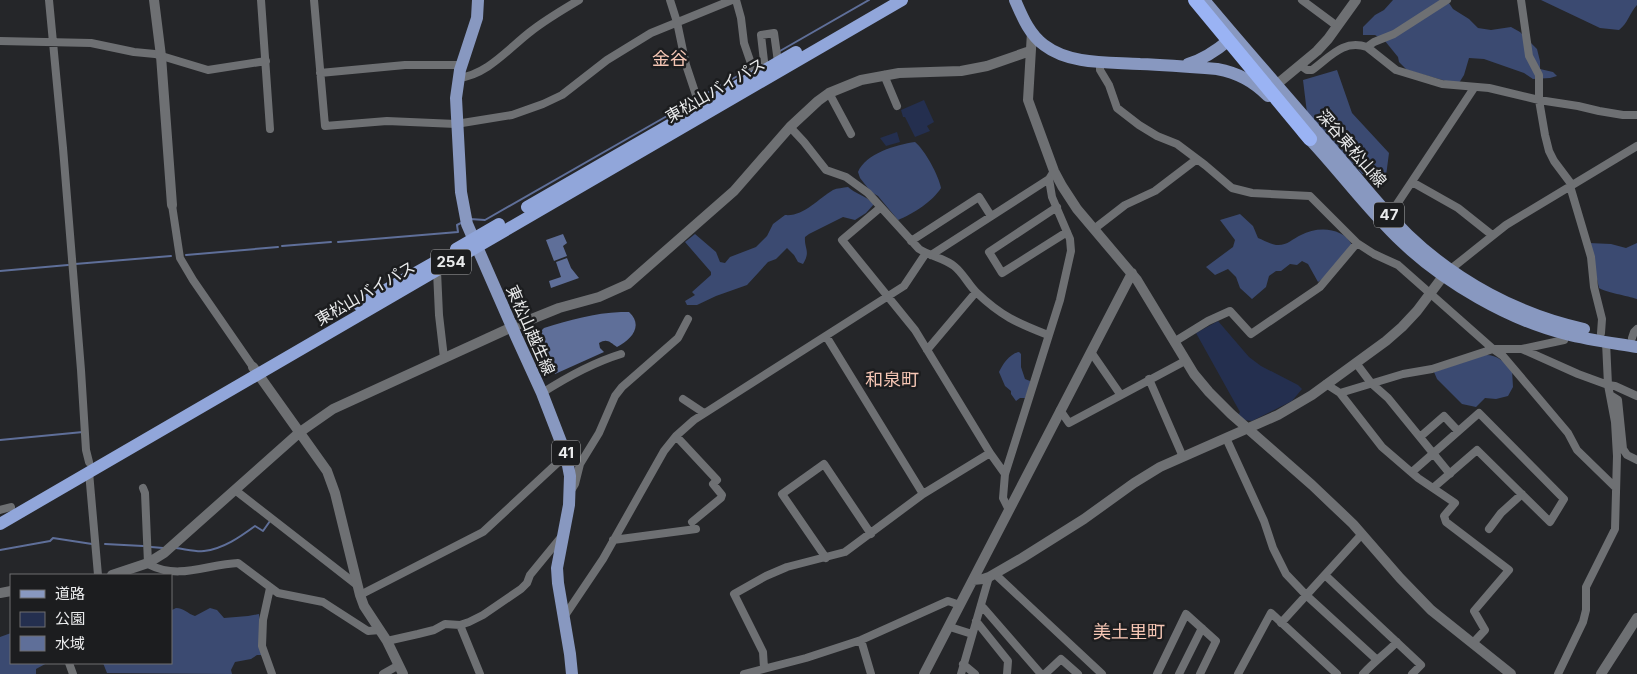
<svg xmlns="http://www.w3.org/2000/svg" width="1637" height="674" viewBox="0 0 1637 674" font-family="Inter,'Noto Sans JP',sans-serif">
<rect width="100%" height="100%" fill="#252629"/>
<!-- green -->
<path fill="#242f4f" d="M924,100l10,22 -7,4 3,5 -15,6 -10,-20h-2l-2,-7z
M897,132l3,10 -14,4 -6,-8z
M1218,321l31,36 12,9 37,19 4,4 -10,12 -40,20 -8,-1 -6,-5 2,-3 -44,-79z"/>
<!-- forest -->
<path fill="#3b4a71" d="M1393,0h54l6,9 16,10 9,9 13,2 20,-3 9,5 17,17 3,12v8l13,3 4,4 -7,2 -17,1 -9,-6 -40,-14 -15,-1 -5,17 -5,8 -13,-2 -39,-11 -8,-8 -1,-5 -13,-16 -10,-6h-12v-8l12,-12 9,-5z
M1541,0h96v5c-8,9 -9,18 -18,25l-19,-2z
M1337,70l15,43 37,40 -3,23 -24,-2 -55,-61 -4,-33z
M915,142c10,8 24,34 26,46 -8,13 -28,26 -43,32l-20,-24 -7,-4 -11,-14 -2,-6c8,-19 38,-27 57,-30z
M848,187c7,7 17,8 26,17l-8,9 -11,7 -12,-3 -34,17 -4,3c-1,12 6,14 -2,27l-5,-2 -4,-7 -7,-7 -11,11 -8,3 -21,23 -31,11 -19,9h-10l-2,-4 10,-6 -3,-3 19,-17v-3l-26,-30 10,-8 21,18 4,10 5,1 5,-6 26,-10 11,-11 6,-12 12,-9c18,2 33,-16 48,-25 4,-2 10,-2 15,-3z
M1240,214l13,12 5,12c5,2 12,6 18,7 11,1 16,-6 25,-10 16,-9 42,-8 51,10l-27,32 -7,5 -10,-18 -6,-3 -5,4 -7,-1 -9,7h-5l-7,5 -3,11 -14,12 -12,-11 -4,-11 -8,-8 -13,6 -9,-8 27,-20 2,-7 -15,-20z
M1589,243l22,1 15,4 11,-5v56c-9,-3 -32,-7 -38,-11z
M1019,352l2,2v13l4,12 5,2v5l-5,12h-5l-4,3 -5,-7v-3l-6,-5 -6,-14c3,-7 11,-19 20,-20z
M1484,355c12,-1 20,6 28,15l1,17 -5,9 -12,3 -11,-1 -9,9 -14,-3 -25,-25 -3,-7z
M176,608c8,0 12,6 19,8l15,-8 7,2 7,8 24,-2 11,-2 4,39 -2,2h-4l-6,4 -16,3 -4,8 1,4 -125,-1 -4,-10h68v-48l1,-5z
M11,633v30h36l-11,6v5h-36v-37z"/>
<!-- water -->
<path fill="#5f6f99" d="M563,234l4,9 -4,3 4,10 -13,5 -8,-21z
M567,258l4,10 8,10 -28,10 -2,-7 12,-4 -5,-15z
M621,312h8c15,14 2,28 -12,35 -7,-5 -10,-9 -18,-4l1,5 4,4 -49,22 -14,-43 3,-3c26,-8 50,-15 77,-16z"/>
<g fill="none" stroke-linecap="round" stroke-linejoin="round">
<!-- stream -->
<path stroke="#5f6f99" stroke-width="2" d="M780,51l89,-51
M754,66l9,-5
M700,97l50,-28
M470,219l15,1 210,-120
M338,242l120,-10 -1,-7 4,-2
M282,246l49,-4
M186,255l92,-8
M75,264l96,-8
M0,271l68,-6
M0,440l83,-8
M105,544l38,2
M151,547l12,1
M176,548c9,1 20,4 28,3 19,-2 36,-14 51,-25l8,5 7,-10
M0,550l50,-9 3,-3 39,6"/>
<!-- minor -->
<path stroke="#6e7073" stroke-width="8" d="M49,0l14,148 18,222 5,80 3,12
M261,0l9,129
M314,0l11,126 62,-5 69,3 56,-9 31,-11 19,-9 45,-35 44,-27 81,-33
M670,0l7,22 9,43 14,42
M736,0l5,18 3,25 11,32
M1302,0l35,26
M1521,0l8,56 10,19v25l6,35 4,16 5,10 18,24
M0,41l91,2 43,9 21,2 53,16 58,-9
M1367,47l29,23 46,14 47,4 50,12 39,6 21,5 24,4h14
M1100,61v9l9,15 8,23 22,17 18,11 20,8 28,21 27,23 20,5 58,3 47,47
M1300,65l7,5h5c18,-13 31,-31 55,-23l7,-5 20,-8 53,-34
M765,70l-4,-35 13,-2 4,29
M320,73l85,-8h56
M884,75l13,31
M458,78c29,-3 50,-29 72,-46 15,-12 32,-22 49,-32
M829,93l22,41
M790,127l14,15 22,28 20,7 22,16 51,56c11,7 25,9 35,17 9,7 14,18 22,26 25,24 41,31 72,43
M1412,182l46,26 34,27
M1570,186l21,71 3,30 8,32 -1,14
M172,205l8,53 13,22 60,87
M881,207l-39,33 73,90 75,123 15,21
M1057,207l-68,45 13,21 65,-41
M1389,216l85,-128
M1094,229l31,-24 30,-14 42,-32
M911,241l68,-44 12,19
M931,255l118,-76
M437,271l2,44 5,43
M1447,272l59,-47 131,-79
M826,336l97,158
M1632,338l2,-6 3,-3
M1174,342l34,-21 22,-10 21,23 69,-47 37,-44 17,11 24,11 95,84 10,7 65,77 9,17 39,38
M1522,349l42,-9
M927,350l49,-58
M1091,352l29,42
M1356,363l15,20 17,15 62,76
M1149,379l34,78
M1326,384l14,9 63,-19 29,-5 61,-20h29l56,25 30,11 7,1 22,10
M542,393c25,-16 50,-30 79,-39
M1340,393l42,54 36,31 37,25 -11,13 2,6 63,48 -35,41 11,19 -12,13
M1610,395l8,5 5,49 4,6 10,5
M683,399l21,14
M1060,410l9,13 116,-62
M676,436l41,44 -4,4 9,11 -1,3 -29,24
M1420,437l24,-21 14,15
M1226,438l38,83 9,27 13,26 20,21 70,64
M89,472l9,103
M1412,472l67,-59 85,86 -14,23 -73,-72 -44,38
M143,488l2,5 3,70 2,2c29,15 58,-1 88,-2l40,30 45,9 45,29 12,-1
M572,489l3,-5 5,-20 19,-31 16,-37 7,-9 56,-49 10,-19
M235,490l122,95
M0,510l11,-3
M1009,510l-6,-12 2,-24 55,-174 11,-49 -1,-12 -18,-42 -3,-18 5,-8
M1489,529l12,-16 21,-19
M613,540l83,-11
M826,558l-44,-64 42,-30 47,70
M995,574l107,100
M1325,575l96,90 -9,9
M270,588l-7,32 -1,26 10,28
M360,595l123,-63 83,-77
M981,605l60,69
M564,617l39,-58 61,-108 12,-15 18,-16 210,-134 22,-33
M976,621l32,40 -1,13
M1281,623l81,-89
M460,625l20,49
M950,627l22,7
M861,640l10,34
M387,641l31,-7 16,-4 11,-6 15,1 9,-3 14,-7 38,-26 6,-6 3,-8 32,-39
M69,663l4,11
M963,664l12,10
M764,668l-1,-16 -29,-58 32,-18 21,-9 58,-15 78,-58 67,-41
M383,674l16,-9
M744,674l62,-16 55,-18 87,-39 12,4
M961,674l28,-97
M1045,674l16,-15 17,15
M1157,674l29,-60 30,27 -16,33
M1179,674l23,-46
M1238,674l33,-61 66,61
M1363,674c11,-12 23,-21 34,-32
M1558,674l25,-52 3,-12v-23l29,-58 2,-73 -2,-34 -7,-37 -2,-43"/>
<!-- tertiary -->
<path stroke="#6e7073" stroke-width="10" d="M154,0l7,56 11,149
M1032,32l-4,68 26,71 8,15 15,23 60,71 57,94 15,18 22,22 81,71 41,39 47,54 31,32 80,64
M1276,85l41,-34 11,-12 28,-39
M253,367l74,104 8,22 25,102 4,11 23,35 16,33
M112,575l36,-12 16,-10 136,-121 33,-23 179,-82 47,-19 40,-11 29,-13 106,-93 56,-64 28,-26 11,-8 32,-13 38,-7 62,-2 26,-5 43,-15
M973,580l10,-1 6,-2 33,-19 62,-39 50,-36 26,-16 118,-52 34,-20 74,-54 16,-14 15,-16 27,-36
M0,593l11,-2
M924,674l208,-401
M1601,674l36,-56"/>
<!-- primary -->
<path stroke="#8898c0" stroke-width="12" d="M478,0l-1,18 -17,52 -4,28 5,94 6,32 49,112 26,57 24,62 4,21 -1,29 -12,63 1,15 12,71 2,20
M1015,0c7,16 14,34 29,45 26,20 65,17 96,19 26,1 52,3 77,5 21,4 36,12 51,27
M1204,0c40,48 81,94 121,141 28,31 53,65 83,94 48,46 111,80 176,94
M1188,64c16,-5 28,-13 41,-24
M1303,132c34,35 63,76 99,110 42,40 107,78 164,92 23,6 47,9 71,13"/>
<!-- trunk -->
<path stroke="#91a6da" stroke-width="12" d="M527,207l269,-155
M456,249l43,-25
M359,305l76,-43
M0,524l902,-524"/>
<!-- motorway -->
<path stroke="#9ab3f4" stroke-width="14" d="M1195,0l115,139"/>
</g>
<g text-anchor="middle" stroke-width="5" stroke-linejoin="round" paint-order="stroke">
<!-- shield labels -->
<g fill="#1c1d1f" stroke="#acadae" stroke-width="1">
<rect x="1374" y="202.5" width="30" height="25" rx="4"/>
<rect x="431" y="249.5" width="40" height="25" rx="4"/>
<rect x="552" y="440.5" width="28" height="25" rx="4"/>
</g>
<g font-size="15" font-weight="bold" fill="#eaebec">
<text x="1389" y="220">47</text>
<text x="451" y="267">254</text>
<text x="566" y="458">41</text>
</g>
<!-- street labels -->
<g font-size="16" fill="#eaebec" stroke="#1c1d1f">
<text transform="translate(715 90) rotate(-30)" y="6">東松山バイパス</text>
<text transform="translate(1352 148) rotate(49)" y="6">深谷東松山線</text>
<text transform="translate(365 293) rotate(-30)" y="6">東松山バイパス</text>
<text transform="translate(531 330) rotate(66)" y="6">東松山越生線</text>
</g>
<!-- neighbourhood labels -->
<g font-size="18" fill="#f6c6b4" stroke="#1c1d1f">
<text x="670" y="65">金谷</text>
<text x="892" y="386">和泉町</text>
<text x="1129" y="638">美土里町</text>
</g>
</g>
<!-- legend -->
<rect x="10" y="574" width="162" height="90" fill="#1c1d1f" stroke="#6e6f71"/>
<rect x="20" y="590" width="25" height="8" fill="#8898c0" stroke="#6e6f71"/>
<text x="55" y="599" font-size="15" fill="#eaebec">道路</text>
<rect x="20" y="612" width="25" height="15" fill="#242f4f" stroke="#6e6f71"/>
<text x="55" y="624" font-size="15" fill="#eaebec">公園</text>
<rect x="20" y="636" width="25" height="15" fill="#5f6f99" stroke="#6e6f71"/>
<text x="55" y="649" font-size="15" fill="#eaebec">水域</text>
</svg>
